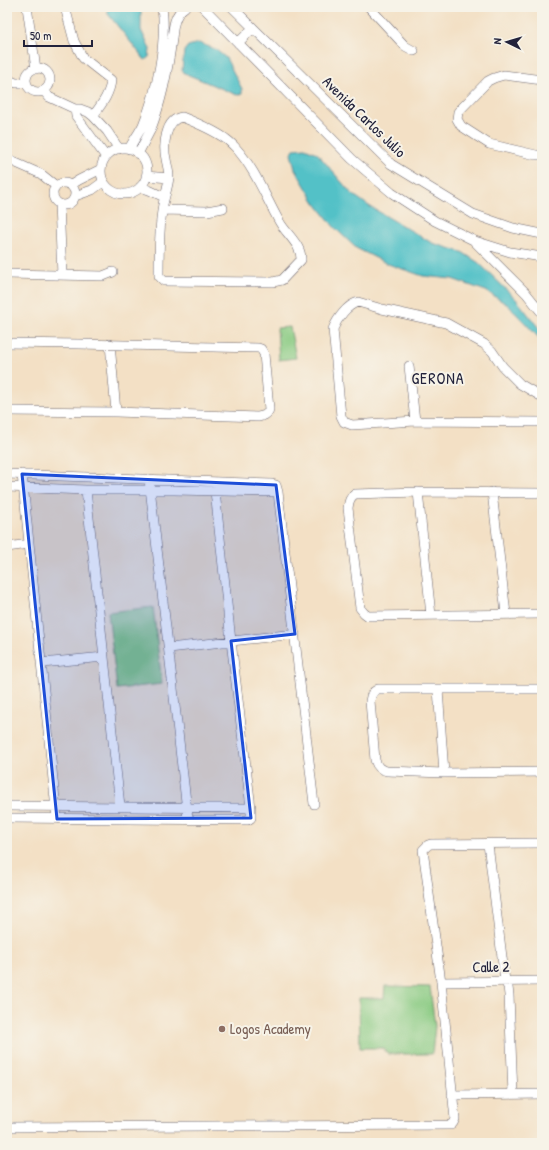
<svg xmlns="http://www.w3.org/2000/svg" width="549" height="1150" viewBox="0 0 549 1150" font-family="'Patrick Hand',sans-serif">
<rect width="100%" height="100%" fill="#f7f3e8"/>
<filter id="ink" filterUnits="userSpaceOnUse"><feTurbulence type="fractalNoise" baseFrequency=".025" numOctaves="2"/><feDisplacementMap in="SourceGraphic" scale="8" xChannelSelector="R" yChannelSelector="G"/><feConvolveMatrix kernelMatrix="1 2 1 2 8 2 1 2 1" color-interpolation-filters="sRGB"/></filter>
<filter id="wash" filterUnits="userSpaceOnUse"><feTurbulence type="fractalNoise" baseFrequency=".012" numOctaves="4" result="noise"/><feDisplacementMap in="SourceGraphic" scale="16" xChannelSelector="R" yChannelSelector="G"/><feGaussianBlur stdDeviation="0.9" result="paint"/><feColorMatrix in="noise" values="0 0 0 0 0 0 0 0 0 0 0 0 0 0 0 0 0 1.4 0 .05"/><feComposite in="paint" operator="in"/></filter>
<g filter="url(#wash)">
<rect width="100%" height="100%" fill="#f3e0c5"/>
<!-- green -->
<path fill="#89ca82" stroke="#56765e" d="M290,327l6,31 -17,2 -2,-32z
M153,607l9,77 -45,5 -9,-77z
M385,986l45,1 5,39 -3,28h-44l-5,-6h-23l-1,-50h25z"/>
<!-- water -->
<path fill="#52c1c7" stroke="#3a7281" d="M107,7h34v23l9,19 -1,8 -4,3 -37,-46z
M199,43l16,6 11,9 16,31v5l-5,1 -53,-22 -2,-3 2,-19 4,-5z
M305,148l12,5 34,40 18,13 63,37 30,9 17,11 37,36 26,33v9l-34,-36 -22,-14 -34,-12 -29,-3 -35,-12 -32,-16 -22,-21 -20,-26 -19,-32 -4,-15 3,-5z"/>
</g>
<g filter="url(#ink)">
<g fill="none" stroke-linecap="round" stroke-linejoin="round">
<defs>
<path id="minor" d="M27,7l9,62
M65,7l9,34 9,17 28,22c-1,14 -10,25 -18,36
M203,7l149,152 40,34 43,28 38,19 53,53 16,20
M232,7l159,157 82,50 40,14 29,6
M369,7l36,39 9,5
M238,43l15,-15
M26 80a12 12 0 1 1 24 0a12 12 0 1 1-24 0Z
M7,79l9,4h10
M542,80l-38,-5 -10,3 -6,3 -30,31 -1,7 4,7 28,18 47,11h6
M44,91l5,6 26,12h5l8,3 5,4 14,15 12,18
M75,109l1,7 30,41
M182,117c15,6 30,12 44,22 3,2 6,5 9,8 20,22 30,49 44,74 7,13 23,24 22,39l-19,20 -9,2 -109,-1 -5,-5c0,-22 0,-44 3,-65 1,-12 6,-22 7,-34 0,-6 -2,-12 -3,-18 -3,-13 -1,-40 16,-42z
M101 171a23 23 0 1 1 46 0a23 23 0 1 1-46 0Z
M129,149c4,-8 10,-16 14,-24 14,-34 24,-81 19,-118
M138,154c4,-8 9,-17 13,-25 11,-29 17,-59 21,-90 1,-11 2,-25 13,-32
M7,159l34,15 15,12
M146,176l23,2
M53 194a11 11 0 1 1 22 0a11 11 0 1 1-22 0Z
M71,185l8,-5 22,-11
M140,187l9,3 15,7
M75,196l17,-6 11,-8
M59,204l3,71
M162,210l45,1 16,-3
M475,241l35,11 32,5
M7,274l96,2 10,-4
M7,343l72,1 179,4 3,1 3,5 5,55c-1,6 -6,7 -11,8l-142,-5 -109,-1
M110,344l6,68
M409,366l6,55
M542,397l-22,-13 -17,-17 -11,-16 -8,-7 -38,-21 -64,-14 -24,-7c-11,3 -21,17 -25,27l8,87 3,6 8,3 63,-4 127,1
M7,474l265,10 4,1 2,7 36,312
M22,474l35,345
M149,479l39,340
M7,487l79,3h88l104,2
M86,490l34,316
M418,492l13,123
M492,492l14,122
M542,493l-124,-1 -63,2c-6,4 -6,8 -7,14l12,100 4,5 4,3 174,-2
M7,547l22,-3
M169,648l126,-14
M42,663l62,-6
M438,689l6,84
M542,689h-164c-6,3 -7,6 -8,12l5,59c2,7 5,10 12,11l57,2 98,-1
M7,806l244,2
M7,818l241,2 3,-2v-10l-20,-167 -16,-150
M488,844l17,137 3,6 1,8 4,99
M441,982l101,-1
M452,1095l90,-1
M7,1127l444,-2 2,-2 2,-4 -14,-137 -18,-132 5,-5 3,-1 111,-1"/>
</defs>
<!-- minor casing -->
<use href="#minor" stroke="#6b646b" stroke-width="10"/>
<!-- minor -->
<use href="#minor" stroke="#fff" stroke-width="9"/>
</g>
</g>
<!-- marked area -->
<path fill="#1d4ed8" fill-opacity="0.2" stroke="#1d4ed8" stroke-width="3" stroke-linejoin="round" d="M22,474l254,11 19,149 -64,7 20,177 -194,1z"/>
<!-- markers -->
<circle fill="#8d6e63" stroke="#f7f3e8" stroke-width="1.5" cx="222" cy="1029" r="4"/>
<g text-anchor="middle" stroke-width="4" stroke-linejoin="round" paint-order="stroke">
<!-- street labels -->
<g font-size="15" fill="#22223b" stroke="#f7f3e8">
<text transform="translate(364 117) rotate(44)" y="5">Avenida Carlos Julio</text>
<text transform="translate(491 967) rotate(-1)" y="5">Calle 2</text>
</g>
<!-- education labels -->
<g font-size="15" fill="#785e54" stroke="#f7f3e8" text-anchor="start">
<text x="230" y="1034">Logos Academy</text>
</g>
<!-- neighbourhood labels -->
<g font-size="16" letter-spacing="1" fill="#22223b" stroke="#f7f3e8">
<text x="438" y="384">GERONA</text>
</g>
</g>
<!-- margin -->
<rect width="549" height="1150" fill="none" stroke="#f7f3e8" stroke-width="24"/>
<!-- north arrow -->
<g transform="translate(507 42) rotate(275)" stroke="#f7f3e8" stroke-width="3" paint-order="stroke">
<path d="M0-3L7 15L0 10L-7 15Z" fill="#22223b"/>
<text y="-6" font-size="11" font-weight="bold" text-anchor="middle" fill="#22223b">N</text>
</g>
<!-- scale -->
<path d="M24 40v6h68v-6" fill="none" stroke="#22223b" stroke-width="2"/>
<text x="30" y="40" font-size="12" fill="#22223b" stroke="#f7f3e8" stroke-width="3" paint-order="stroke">50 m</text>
</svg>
